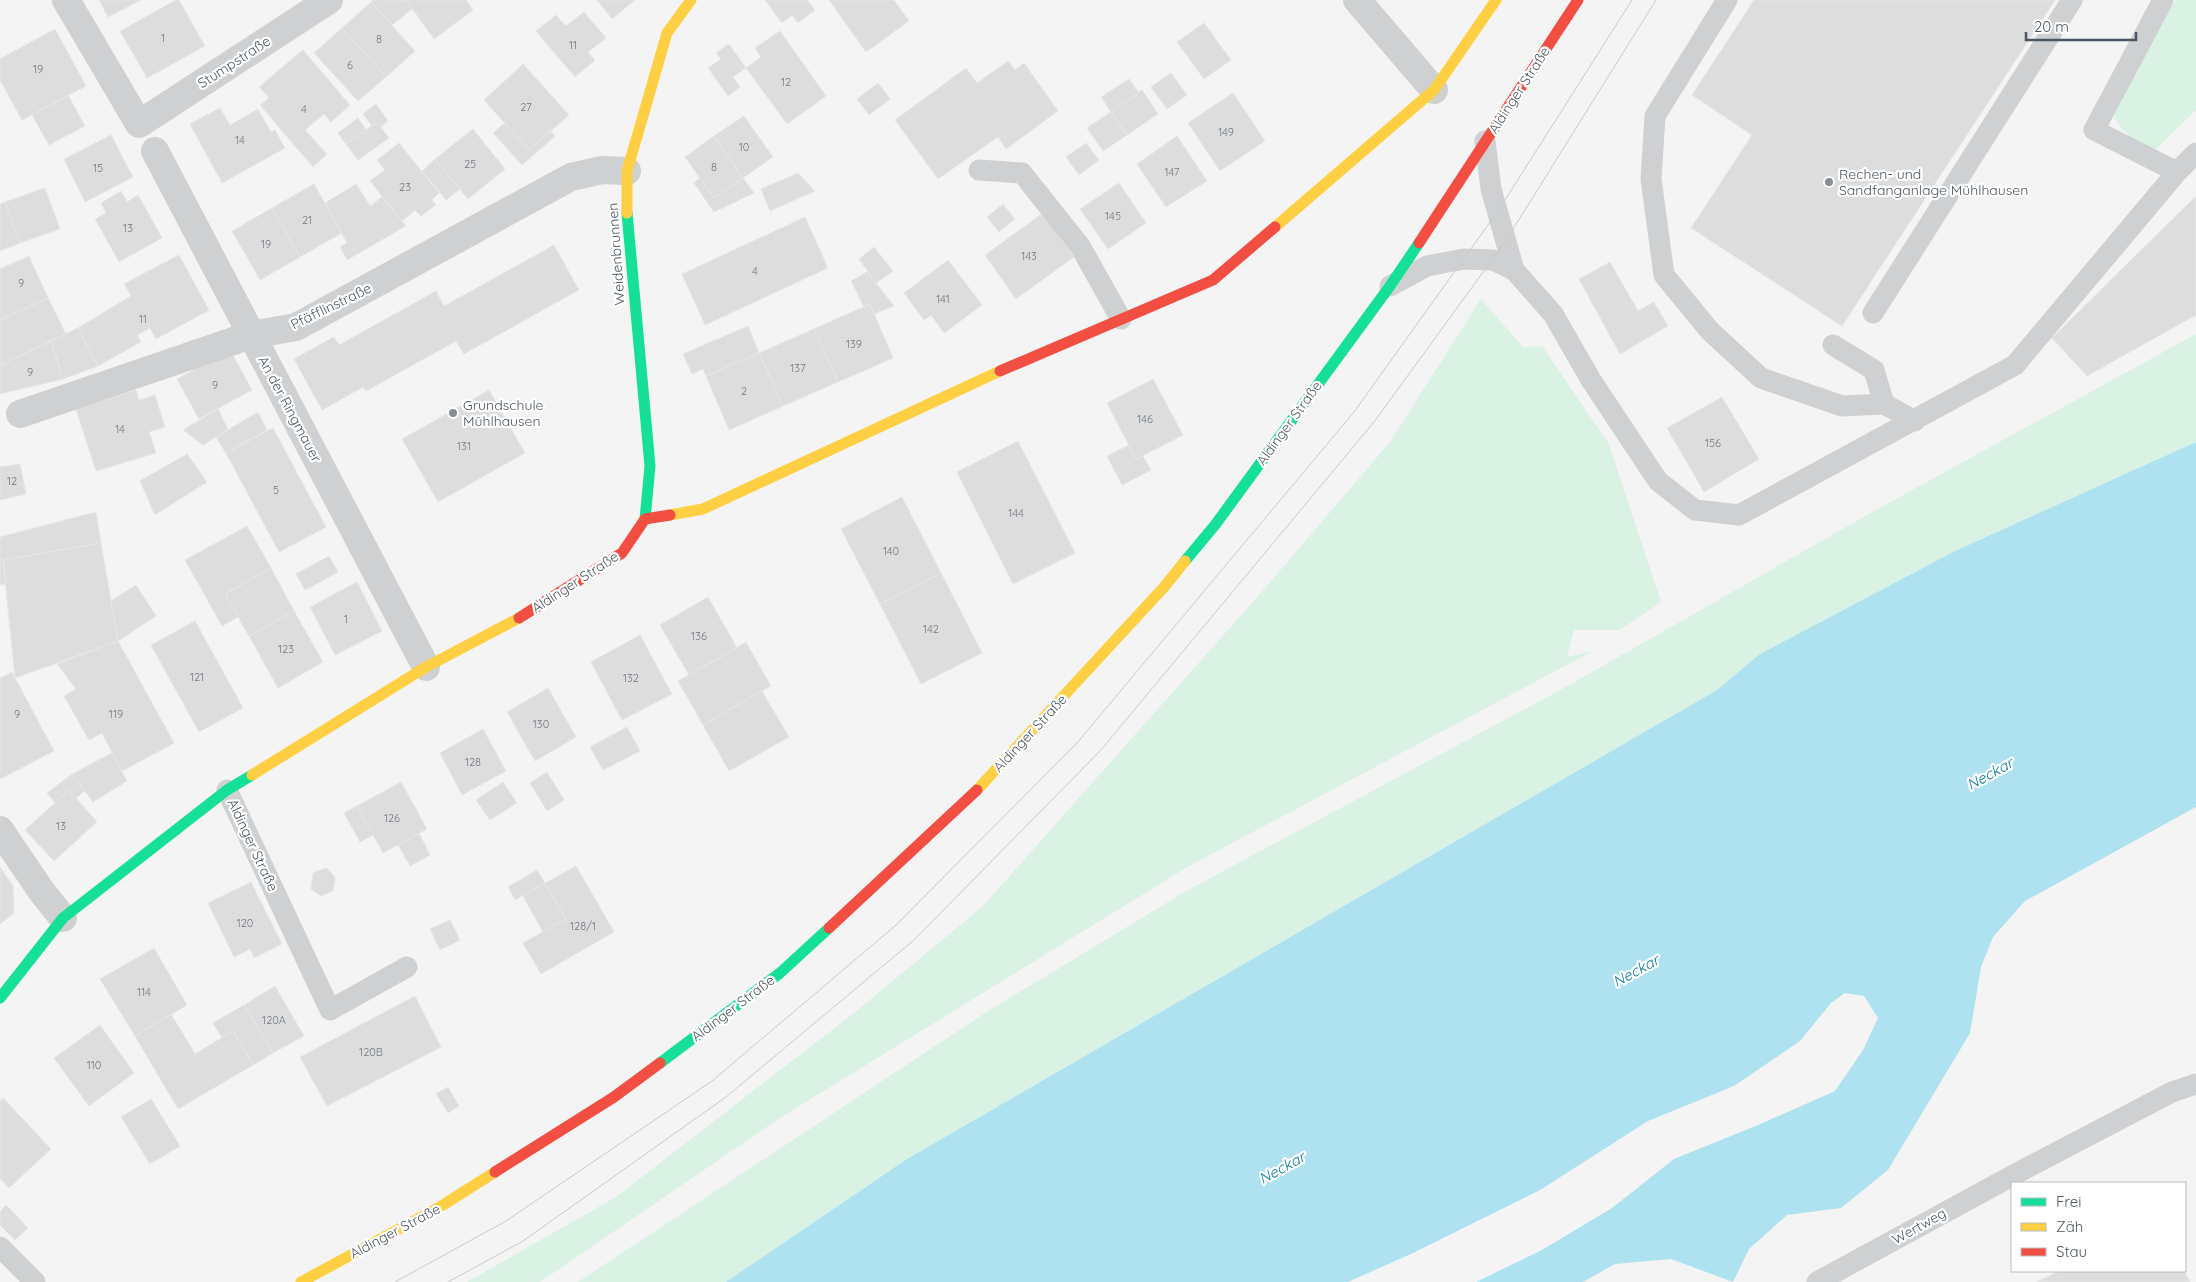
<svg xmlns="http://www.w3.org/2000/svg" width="2196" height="1282" viewBox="0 0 2196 1282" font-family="Quicksand,sans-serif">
<rect width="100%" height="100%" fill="#f4f4f4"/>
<!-- green -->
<path fill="#d9f2e3" d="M2176,0h20v110l-46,45 -29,-27 -13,-22z
M1481,299l42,48 19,-1 67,98 52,158 -41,28h-46l-7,27 26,-6 -404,215 -409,252 -240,164h-73l149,-85 238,-184 128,-106 277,-312 131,-153z
M2196,334v108l-241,109 -195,103 -43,36 -810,469 -181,123h-148l407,-269 203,-123 376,-202 310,-177z"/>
<!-- water -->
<path fill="#aee2f0" d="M2196,442v365l-171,94 -32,36 -12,30 -11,66 -82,137 -47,38 -54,7 -38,34 -16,33 -62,-23 -56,5 -32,18h-107l66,-32 70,-42 62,-49 84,-34 77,-34 28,-41 15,-32 -14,-22 -19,-3 -14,10 -31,38 -66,45 -86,35 -108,69 -127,63 -65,29h-622l181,-123 810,-469 43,-36 195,-103z"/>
<!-- building -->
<path fill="#ddddde" stroke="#e5e6e7" d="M99,0h42l-33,17z
M176,0h3l26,46 -58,32 -27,-47z
M374,0h32l6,9 -20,16 -21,-23z
M406,0h60l7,10 -39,29z
M597,0h38l-23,19z
M765,0h42l8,10 -17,13 -6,-8 -10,8z
M829,0h65l15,21 -43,31z
M1754,0h301l-213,326 -151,-98 61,-93 -60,-40z
M371,2l44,49 -29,26 -44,-49z
M584,12l22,26 -18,14 7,8 -20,17 -39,-46 20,-16 10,11z
M1204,23l27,37 -27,19 -27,-37z
M342,28l44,49 -28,24 -44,-48z
M55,29l31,57 -64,34 -22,-40v-21z
M780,31l46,65 -39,28 -41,-56 15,-11 -6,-9z
M729,44l17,24 -13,9 7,10 -12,9 -20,-28 13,-9 -5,-6z
M303,50l47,55 -19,17 -7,-8 -19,16 22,24 -14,13 -53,-62 9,-7 -10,-11z
M1008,61l7,9 9,-7 34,48 -52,38 -8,-12 -60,42 -43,-59 71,-52 11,15z
M523,64l46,51 -40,35 -45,-50z
M1171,73l16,22 -20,14 -16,-22z
M1129,79l10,14 -28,19 -10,-15z
M878,83l12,16 -21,16 -12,-16z
M1142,90l16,24 -31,21 -16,-23z
M1233,93l32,48 -45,30 -32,-48z
M68,95l17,31 -36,19 -17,-30z
M376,104l12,17 -7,6 -4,-5 -5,4 -9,-12z
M220,108l10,17 28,-16 13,23 4,-2 10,18 -63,35 -32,-59z
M1111,112l16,23 -24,16 -16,-23z
M744,116l29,41 -30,21 -29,-42z
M358,118l8,12 -20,14 -8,-11z
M377,122l12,16 -31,22 -12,-16z
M505,123l24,27 21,-19 5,5 -33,29 -29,-32z
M473,129l32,40 -37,30 -33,-40z
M111,135l22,42 -48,25 -21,-43z
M714,136l29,42 -29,20 -29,-41z
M1177,136l30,45 -41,26 -29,-43z
M399,143l40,50 -7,7 4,5 -15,11 -6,-6 -13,11 -32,-40 15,-11 -8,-10z
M1086,143l13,17 -20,15 -13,-18z
M435,159l25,30 -14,11 -24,-29z
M798,173l17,18 -45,20 -9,-22z
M700,178l14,20 29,-20 11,15 -40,19 -20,-29z
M1119,183l27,40 -38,26 -28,-40z
M314,184l28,49 -42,24 -28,-49z
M356,184l14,22 12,-9 24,29 -59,34 -7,-13 7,-4 -22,-40z
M45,188l15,41 -40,14 -15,-41z
M121,191l6,11 11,-7 24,43 -43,24 -24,-43 11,-6 -5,-10z
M2196,196v119l-109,61 -35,-38z
M5,202l15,41 -20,8v-47z
M1003,204l12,15 -16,13 -12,-15z
M272,208l28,49 -40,23 -28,-49z
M1043,213l31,44 -58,42 -31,-44z
M805,217l23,51 -123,57 -23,-51z
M554,245l25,45 -115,64 -8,-13 -90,50 -3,-4 -41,23 -28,-51 40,-22 5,8 97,-54 8,15z
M874,247l19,24 -17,12 -17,-24z
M179,255l30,55 -53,29 -6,-11 -13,7 4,7 -43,24 -20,-38 53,-32 -7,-12z
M29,256l19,42 -48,22v-51z
M948,260l34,45 -38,28 -13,-18 -7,5 -20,-27z
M1610,262l28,49 16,-9 14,24 -48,28 -41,-75z
M867,272l9,11 18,23 -20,8 -4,-10 -6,3 -13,-26z
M48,298l18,36 -66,31v-45z
M870,304l23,54 -55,24 -24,-53z
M748,326l11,27 -53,23 -3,-7 -11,5 -9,-20z
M78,328l20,38 -35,13 -12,-38z
M814,329l24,53 -55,24 -24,-53z
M51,341l12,38 -63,15v-29z
M230,350l22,40 -53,29 -22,-40z
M759,353l24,53 -54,24 -23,-54z
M1153,379l30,56 -47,24 -29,-56z
M136,390l3,10 16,-5 10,32 -16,5 7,21 -60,18 -20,-62z
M489,390l36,63 -87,49 -36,-63z
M1722,397l37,62 -55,33 -37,-64z
M218,409l10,20 -25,16 -20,-15z
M258,412l9,18 -41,23 -10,-16z
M273,428l53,99 -47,25 -53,-99z
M1018,441l57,112 -62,31 -56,-112z
M1129,445l7,14 7,-3 8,14 -29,15 -15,-29z
M187,454l20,28 -52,33 -15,-34z
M20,464l6,30 -26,6v-33z
M902,497l39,76 -61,31 -39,-75z
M96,512l5,31 -98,17 3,24 -6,1v-48z
M247,526l24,42 -46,26 13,23 -16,9 -37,-66z
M101,543l17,98 -103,37 -12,-118z
M329,556l9,16 -33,18 -9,-16z
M271,568l23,43 -45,25 -24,-42z
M941,573l41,80 -61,31 -41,-80z
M357,582l25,49 -47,24 -25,-48z
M136,585l20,31 -38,25 -7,-40z
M708,597l29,51 -48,27 -29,-50z
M294,611l29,51 -45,26 -29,-52z
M195,621l48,87 -44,24 -48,-87z
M640,635l32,59 -50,26 -31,-58z
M118,641l56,102 -52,28 -20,-38 -13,7 -25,-44 12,-7 -19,-25z
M746,642l25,44 -68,39 -25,-44z
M12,672l42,79 -54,28v-101z
M548,688l28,49 -41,24 -28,-49z
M762,691l27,46 -60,34 -26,-46z
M627,727l13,24 -37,19 -13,-23z
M483,729l23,42 -44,24 -22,-42z
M112,753l15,28 -34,21 -21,-28z
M547,772l17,28 -17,11 -17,-28z
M72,774l13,17 -9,7 -7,-8 -14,13 -8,-10z
M401,782l26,47 -44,24 -26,-47z
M503,782l14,21 -27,17 -14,-20z
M69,790l28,32 -43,39 -29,-31z
M357,806l16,29 -13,7 -16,-29z
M419,833l11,22 -20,11 -12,-21z
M576,866l38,66 -73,42 -18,-31 43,-24 -21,-36z
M0,867l13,19 1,27 -14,11z
M326,868l9,9 -2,14 -12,5 -10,-7 2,-16z
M537,870l8,13 -30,17 -7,-13z
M251,882l31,62 -28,14 -4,-9 -16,8 -26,-54z
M545,883l21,36 -23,13 -20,-36z
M450,920l10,20 -20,10 -10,-21z
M154,948l33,57 -52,31 -35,-57z
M275,986l29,50 -31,17 -29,-48z
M415,996l26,51 -114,59 -27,-49z
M244,1005l29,48 -20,12 -20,-34 -11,7 -9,-15z
M171,1014l24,40 38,-23 20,34 -75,44 -43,-73z
M100,1025l34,48 -45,33 -35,-48z
M448,1087l11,19 -11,7 -12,-19z
M3,1098l48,51 -42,39 -9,-10v-77z
M151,1099l29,47 -30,18 -29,-47z
M6,1205l22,23 -13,12 -15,-15v-14z
M2059,1271h125l6,11h-153z"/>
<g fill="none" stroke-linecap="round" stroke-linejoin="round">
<!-- lane -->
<path stroke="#ced0d2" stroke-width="21" d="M1727,0l-72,116 -4,63 13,96 46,56 51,47 81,28 42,-2 31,17
M2163,0l-69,130 83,42 19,-19
M1485,141l6,48 23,81
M979,170l43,3 58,73 41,73
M1390,286l37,-20 37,-7 29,1 21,10 39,44 38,66 67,101 37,29 44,5 276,-150 162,-193
M1873,313l199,-313
M1833,345l41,25 10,34
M227,790l103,220 77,-43
M0,1247l35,35
M1817,1282l204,-111 151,-79 24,-8"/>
<!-- street -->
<path stroke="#ced0d2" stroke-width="28" d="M66,0l73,124 190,-124
M1357,0l77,90
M155,151l271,516
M20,414l231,-79 45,-8 275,-150 31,-7 25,1
M0,830l42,62 21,26"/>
<!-- fast -->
<path stroke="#16e098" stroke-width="11" d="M627,213l23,253 -5,53
M1185,561l30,-36 175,-239 29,-43
M0,998l63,-80 164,-128 25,-15
M660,1063l120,-90 49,-45"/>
<!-- slow -->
<path stroke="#ffcf43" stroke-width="11" d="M627,213v-42l40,-138 24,-33
M1275,227l159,-137 62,-90
M670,515l33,-6 297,-138
M252,775l174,-108 93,-49
M977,790l188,-204 20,-25
M301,1282l142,-77 52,-33"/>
<!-- jam -->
<path stroke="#f24e42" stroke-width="11" d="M1419,243l159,-243
M1000,371l213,-91 62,-53
M519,618l103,-65 23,-34 25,-4
M829,928l148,-138
M495,1172l119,-75 46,-34"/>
<!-- tram -->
<path stroke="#c9cacc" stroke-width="1" d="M395,1282l111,-61 206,-140 183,-155 182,-183 277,-331 144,-201 134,-211
M448,1282l75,-41 203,-144 188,-157 186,-189 274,-329 131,-180 151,-242"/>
</g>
<!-- markers -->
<g fill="#868d94" stroke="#fff" stroke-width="2">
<circle cx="1829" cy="182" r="5"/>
<circle cx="453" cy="413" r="5"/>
</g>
<g text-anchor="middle" stroke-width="4.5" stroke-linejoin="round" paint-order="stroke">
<!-- number labels -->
<g font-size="11" fill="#707881">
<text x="163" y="42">1</text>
<text x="379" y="43">8</text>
<text x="573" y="49">11</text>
<text x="350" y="69">6</text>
<text x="38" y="73">19</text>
<text x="786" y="86">12</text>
<text x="526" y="111">27</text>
<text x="304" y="113">4</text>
<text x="1226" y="136">149</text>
<text x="240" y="144">14</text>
<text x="744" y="151">10</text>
<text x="470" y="168">25</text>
<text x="714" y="171">8</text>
<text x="98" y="172">15</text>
<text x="1172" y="176">147</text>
<text x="405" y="191">23</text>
<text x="1113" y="220">145</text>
<text x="307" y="224">21</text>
<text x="128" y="232">13</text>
<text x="266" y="248">19</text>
<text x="1029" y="260">143</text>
<text x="755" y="275">4</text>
<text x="21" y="287">9</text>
<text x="943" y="303">141</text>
<text x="143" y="323">11</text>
<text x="854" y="348">139</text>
<text x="798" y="372">137</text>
<text x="30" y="376">9</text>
<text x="215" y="389">9</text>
<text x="744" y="395">2</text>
<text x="1145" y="423">146</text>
<text x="120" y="433">14</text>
<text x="1713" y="447">156</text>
<text x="464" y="450">131</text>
<text x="12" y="485">12</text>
<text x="276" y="494">5</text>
<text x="1016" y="517">144</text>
<text x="891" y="555">140</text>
<text x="346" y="623">1</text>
<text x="931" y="633">142</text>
<text x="699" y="640">136</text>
<text x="286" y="653">123</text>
<text x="197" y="681">121</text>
<text x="631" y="682">132</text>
<text x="17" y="718">9</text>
<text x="116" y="718">119</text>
<text x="541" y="728">130</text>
<text x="473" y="766">128</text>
<text x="392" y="822">126</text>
<text x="61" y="830">13</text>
<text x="245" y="927">120</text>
<text x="583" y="930">128/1</text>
<text x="144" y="996">114</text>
<text x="274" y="1024">120A</text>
<text x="371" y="1056">120B</text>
<text x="94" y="1069">110</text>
</g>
<!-- street labels -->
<g font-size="14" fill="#4a5661" stroke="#fff">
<text transform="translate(234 62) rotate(-33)" y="5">Stumpstraße</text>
<text transform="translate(1519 90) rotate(-57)" y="5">Aldinger Straße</text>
<text transform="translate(616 254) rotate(-94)" y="5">Weidenbrunnen</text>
<text transform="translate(331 306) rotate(-26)" y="5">Pfäfflinstraße</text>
<text transform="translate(290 409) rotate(62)" y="5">An der Ringmauer</text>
<text transform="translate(1289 423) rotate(-54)" y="5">Aldinger Straße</text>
<text transform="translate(575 582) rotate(-33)" y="5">Aldinger Straße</text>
<text transform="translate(1030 733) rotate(-47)" y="5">Aldinger Straße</text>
<text transform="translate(253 845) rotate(65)" y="5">Aldinger Straße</text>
<text transform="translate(733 1008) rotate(-37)" y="5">Aldinger Straße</text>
<text transform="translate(1919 1226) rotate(-29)" y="5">Wertweg</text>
<text transform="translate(395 1231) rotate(-28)" y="5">Aldinger Straße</text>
</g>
<!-- poi labels -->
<g font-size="14" fill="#4a5661" stroke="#fff" text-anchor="start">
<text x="1839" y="179">Rechen- und<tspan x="1839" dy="16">Sandfanganlage Mühlhausen</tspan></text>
<text x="463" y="410">Grundschule<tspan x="463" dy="16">Mühlhausen</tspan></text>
</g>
<!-- water labels -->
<g font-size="15" font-style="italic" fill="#0c7c9b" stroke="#fff">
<text transform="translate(1990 774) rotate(-29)" y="5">Neckar</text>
<text transform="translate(1636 971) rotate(-29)" y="5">Neckar</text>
<text transform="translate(1282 1168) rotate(-29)" y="5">Neckar</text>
</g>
</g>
<!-- legend -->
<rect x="2011" y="1182" width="175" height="90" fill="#ffffff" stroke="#b7bbc0"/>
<rect x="2021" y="1198" width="25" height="8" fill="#16e098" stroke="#b7bbc0"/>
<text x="2056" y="1207" font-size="15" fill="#4a5661">Frei</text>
<rect x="2021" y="1223" width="25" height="8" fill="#ffcf43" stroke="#b7bbc0"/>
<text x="2056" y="1232" font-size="15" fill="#4a5661">Zäh</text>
<rect x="2021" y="1248" width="25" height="8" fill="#f24e42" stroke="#b7bbc0"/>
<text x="2056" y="1257" font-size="15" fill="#4a5661">Stau</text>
<!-- scale -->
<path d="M2026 32v8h110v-8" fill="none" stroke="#4a5661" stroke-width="2.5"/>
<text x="2034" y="32" font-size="15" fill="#4a5661" stroke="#ffffff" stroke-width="4" paint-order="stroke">20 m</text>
</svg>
